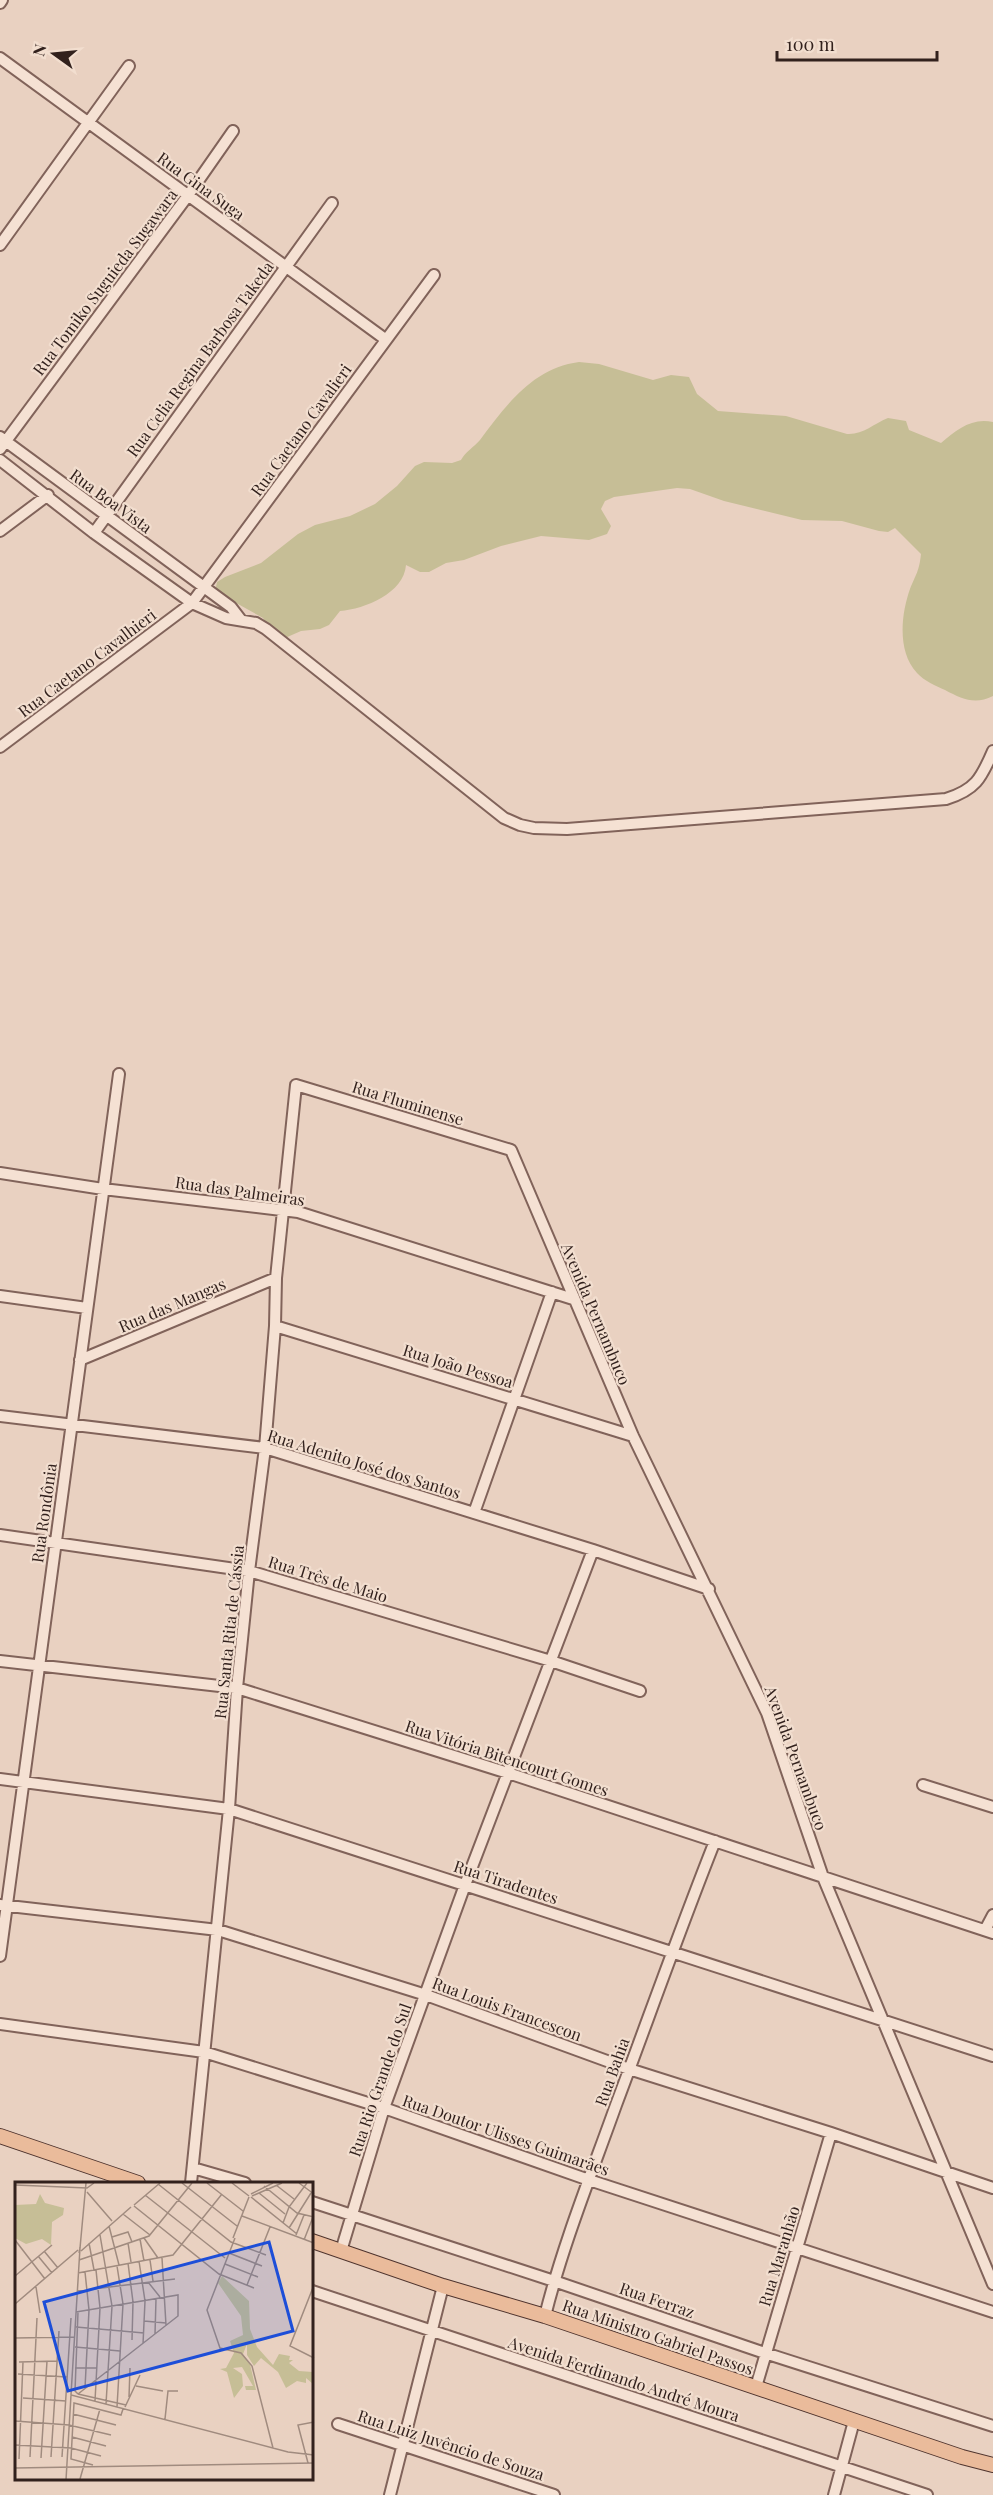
<svg xmlns="http://www.w3.org/2000/svg" width="993" height="2495" viewBox="0 0 993 2495" font-family="'Playfair Display',serif">
<rect width="100%" height="100%" fill="#e9d1c1"/>
<!-- green -->
<path fill="#c6be96" d="M579,362l20,2 54,16 18,-5 18,2 8,17 21,17 68,5 61,18c16,1 26,-10 41,-16l18,3 3,9 32,13c15,-13 31,-26 52,-21v274c-18,9 -31,3 -48,-6 -9,-4 -21,-9 -28,-17 -20,-21 -16,-59 -7,-84 6,-15 9,-17 11,-35l-26,-26 -7,4 -9,-1 -37,-10 -40,-1 -78,-19 -34,-12 -13,-1 -63,9 -9,4 -4,8 10,17 -4,8 -18,6 -48,-4 -40,10 -37,14 -18,3 -17,9h-9l-14,-7c-2,28 -41,44 -66,46l-11,14 -9,4 -19,2 -16,7 -17,-12 -5,-8 -25,-14 -17,-5 -6,-7 2,-10 8,-5 36,-14 37,-29 17,-9 35,-9 25,-12 22,-18 18,-20 9,-4 28,1 9,-3c4,-8 13,-13 19,-20 26,-35 53,-72 99,-78z"/>
<g fill="none" stroke-linecap="round" stroke-linejoin="round">
<defs>
<path id="minor" d="M0,3l2,-3
M0,58l385,281
M0,245l129,-179
M0,437l231,170 10,13
M0,449l189,-255 44,-63
M0,460l94,73 98,70 34,15 30,5 10,6 238,189 16,7 14,3 33,1 379,-30c29,-9 35,-20 47,-48
M0,531l48,-36
M94,533l238,-330
M0,747l192,-144 242,-328
M0,1173l103,16 195,23 275,87
M0,1296l87,12
M275,1326l358,110
M80,1360l196,-82
M0,1416l265,32 328,102 116,39
M474,1513l78,-221
M0,1535l249,36 302,90 89,30
M0,1661l237,27 271,85 485,160
M0,1779l229,30 764,247
M923,1785l70,22
M0,1905l218,25 208,65 203,74 202,64 162,55
M985,1930l8,-15
M0,1956l119,-882
M0,2024l204,28 180,56 205,72 404,132
M193,2168l52,15
M191,2183l38,-374 8,-121 12,-117 16,-123 10,-122 1,-48 20,-193 215,65 122,286 134,277 56,164 170,407
M312,2202l242,79 211,72 228,73
M341,2251l43,-143 81,-223 128,-335
M312,2291l615,204
M545,2316c18,-72 46,-141 71,-211 33,-88 64,-176 99,-264
M756,2387l75,-254
M338,2424l216,71
M390,2495l53,-209
M834,2495l20,-74"/>
<path id="major" d="M0,2136l138,47
M312,2241l131,45 102,30 417,141 31,8"/>
</defs>
<!-- minor casing -->
<use href="#minor" stroke="#81635a" stroke-width="14"/>
<!-- major casing -->
<use href="#major" stroke="#4f342e" stroke-width="16"/>
<!-- minor -->
<use href="#minor" stroke="#f5e1d3" stroke-width="10"/>
<!-- major -->
<use href="#major" stroke="#eabb9b" stroke-width="14"/>
</g>
<g text-anchor="middle" stroke-width="4.5" stroke-linejoin="round" paint-order="stroke">
<!-- street labels -->
<g font-size="16" fill="#32211d" stroke="#f2decf">
<text transform="translate(201 186) rotate(36)" y="6">Rua Gina Suga</text>
<text transform="translate(105 282) rotate(-53)" y="6">Rua Tomiko Suguieda Sugawara</text>
<text transform="translate(200 359) rotate(-54)" y="6">Rua Celia Regina Barbosa Takeda</text>
<text transform="translate(301 430) rotate(-54)" y="6">Rua Caetano Cavalieri</text>
<text transform="translate(111 501) rotate(36)" y="6">Rua Boa Vista</text>
<text transform="translate(87 663) rotate(-37)" y="6">Rua Caetano Cavalhieri</text>
<text transform="translate(408 1103) rotate(17)" y="6">Rua Fluminense</text>
<text transform="translate(240 1191) rotate(8)" y="6">Rua das Palmeiras</text>
<text transform="translate(172 1305) rotate(-23)" y="6">Rua das Mangas</text>
<text transform="translate(596 1314) rotate(67)" y="6">Avenida Pernambuco</text>
<text transform="translate(458 1366) rotate(17)" y="6">Rua João Pessoa</text>
<text transform="translate(364 1464) rotate(17)" y="6">Rua Adenito José dos Santos</text>
<text transform="translate(44 1513) rotate(-82)" y="6">Rua Rondônia</text>
<text transform="translate(328 1579) rotate(17)" y="6">Rua Três de Maio</text>
<text transform="translate(229 1632) rotate(-84)" y="6">Rua Santa Rita de Cássia</text>
<text transform="translate(507 1758) rotate(18)" y="6">Rua Vitória Bitencourt Gomes</text>
<text transform="translate(796 1758) rotate(70)" y="6">Avenida Pernambuco</text>
<text transform="translate(506 1882) rotate(18)" y="6">Rua Tiradentes</text>
<text transform="translate(507 2009) rotate(20)" y="6">Rua Louis Francescon</text>
<text transform="translate(612 2072) rotate(-70)" y="6">Rua Bahia</text>
<text transform="translate(380 2080) rotate(-71)" y="6">Rua Rio Grande do Sul</text>
<text transform="translate(506 2135) rotate(19)" y="6">Rua Doutor Ulisses Guimarães</text>
<text transform="translate(779 2256) rotate(-73)" y="6">Rua Maranhão</text>
<text transform="translate(657 2300) rotate(19)" y="6">Rua Ferraz</text>
<text transform="translate(658 2337) rotate(19)" y="6">Rua Ministro Gabriel Passos</text>
<text transform="translate(624 2379) rotate(18)" y="6">Avenida Ferdinando André Moura</text>
<text transform="translate(451 2445) rotate(18)" y="6">Rua Luiz Juvêncio de Souza</text>
</g>
</g>
<!-- overview -->
<g transform="translate(15 2182)">
<rect width="298" height="298" fill="#e9d1c1"/>
<path d="M25,12l5,9 19,5 -1,7 -11,7 -1,23 -9,-6 -16,5 -11,-6v-33l21,-1zM207,94l27,25 1,28 7,18 16,18 6,-11 11,2 -1,4h4l-4,3 10,8 14,1v12l-7,-6v5l-9,-2 -11,7 -8,-16 -17,-14 -7,8 -7,-11v-11l-4,10 7,10 6,26h-10l-1,-4h8l-11,-19 -9,1 9,6 1,12 -9,12 -7,-26 -7,-3 6,-1 8,-15 -4,-12 13,-6 -2,-19 -23,-33z" fill="#c6be96"/>
<path fill="none" stroke="#a08b7f" stroke-width="1.5" d="M167,1l55,43M192,1l36,28M217,1l17,13M284,1l15,11M143,2l73,58 35,13M0,3l72,3 7,-5M261,3l18,14M249,4l33,27 17,4M72,10l25,29M244,11l26,21M236,12l22,-11M130,13l80,63M237,14l30,-13M236,15l46,37M119,23l26,-22M119,24l85,68 35,14M108,32l27,21M227,34l72,27M268,41l6,-16 18,-24M94,44l10,39M274,46l22,-35M85,53l12,71 -6,98M281,53l8,-20M97,55l16,-5 4,10M129,56l14,20M218,56l16,-41M220,56l-28,72 13,38 21,5 11,13 21,82M125,57l4,22M0,58l30,39M289,58l9,-23M74,61l5,27M113,61l3,19M65,66l6,-65M29,69l14,17M66,69l50,-44M64,71l1,-5 -9,147 217,57 26,3M214,71l33,13M23,74l14,17M147,76l4,67M64,78l70,-24 43,-53M135,78l3,21M124,79l6,40 -2,43M113,81l5,39 -1,38M210,82l33,13M102,84l6,38 -6,103M70,90l4,38 -4,78M63,91l95,-18 49,-61M0,94l37,-31M133,100l12,15M232,103l23,-58M299,103l-24,61 24,12M21,105l4,26M62,109l98,-12M0,122l63,-54M61,130l102,-17v21l-100,78M129,139l22,2M61,145l68,6M140,152l1,-35M0,156l59,-1M60,165l45,4M4,180l38,-1M60,186h22M3,192l49,3M121,204l27,5M63,212l-3,-3 3,-79M63,212l48,11M114,215l1,-29M8,216l43,3M80,219l5,-93 -4,-38M110,225l15,-32M58,232l43,11M150,237l3,-28h10M0,239l54,4 42,10M57,255l34,9M0,263l56,3 30,8M15,275l7,-139M36,275l8,-126M47,275l9,-139M26,276l6,-97M4,277l4,-97M293,281l-10,-38 16,-3M78,283l-22,-6 3,-56 47,12 2,-6M0,286l299,-5M65,297l20,-70M51,298l5,-85"/>
<path fill="#1d4ed8" fill-opacity="0.15" stroke="#1d4ed8" stroke-width="3" d="M254,60l24,89 -225,60 -24,-89z"/>
<rect width="298" height="298" fill="none" stroke="#32211d" stroke-width="3"/>
</g>
<!-- north arrow -->
<g transform="translate(54 54) rotate(285)" stroke="#f2decf" stroke-width="4.5" paint-order="stroke">
<path d="M0-4.5L10 22L0 15L-10 22Z" fill="#32211d"/>
<text y="-9" font-size="16" font-weight="bold" text-anchor="middle" fill="#32211d">N</text>
</g>
<!-- scale -->
<path d="M777 51v9h160v-9" fill="none" stroke="#32211d" stroke-width="3"/>
<text x="786" y="51" font-size="18" fill="#32211d" stroke="#f2decf" stroke-width="4.5" paint-order="stroke">100 m</text>
</svg>
